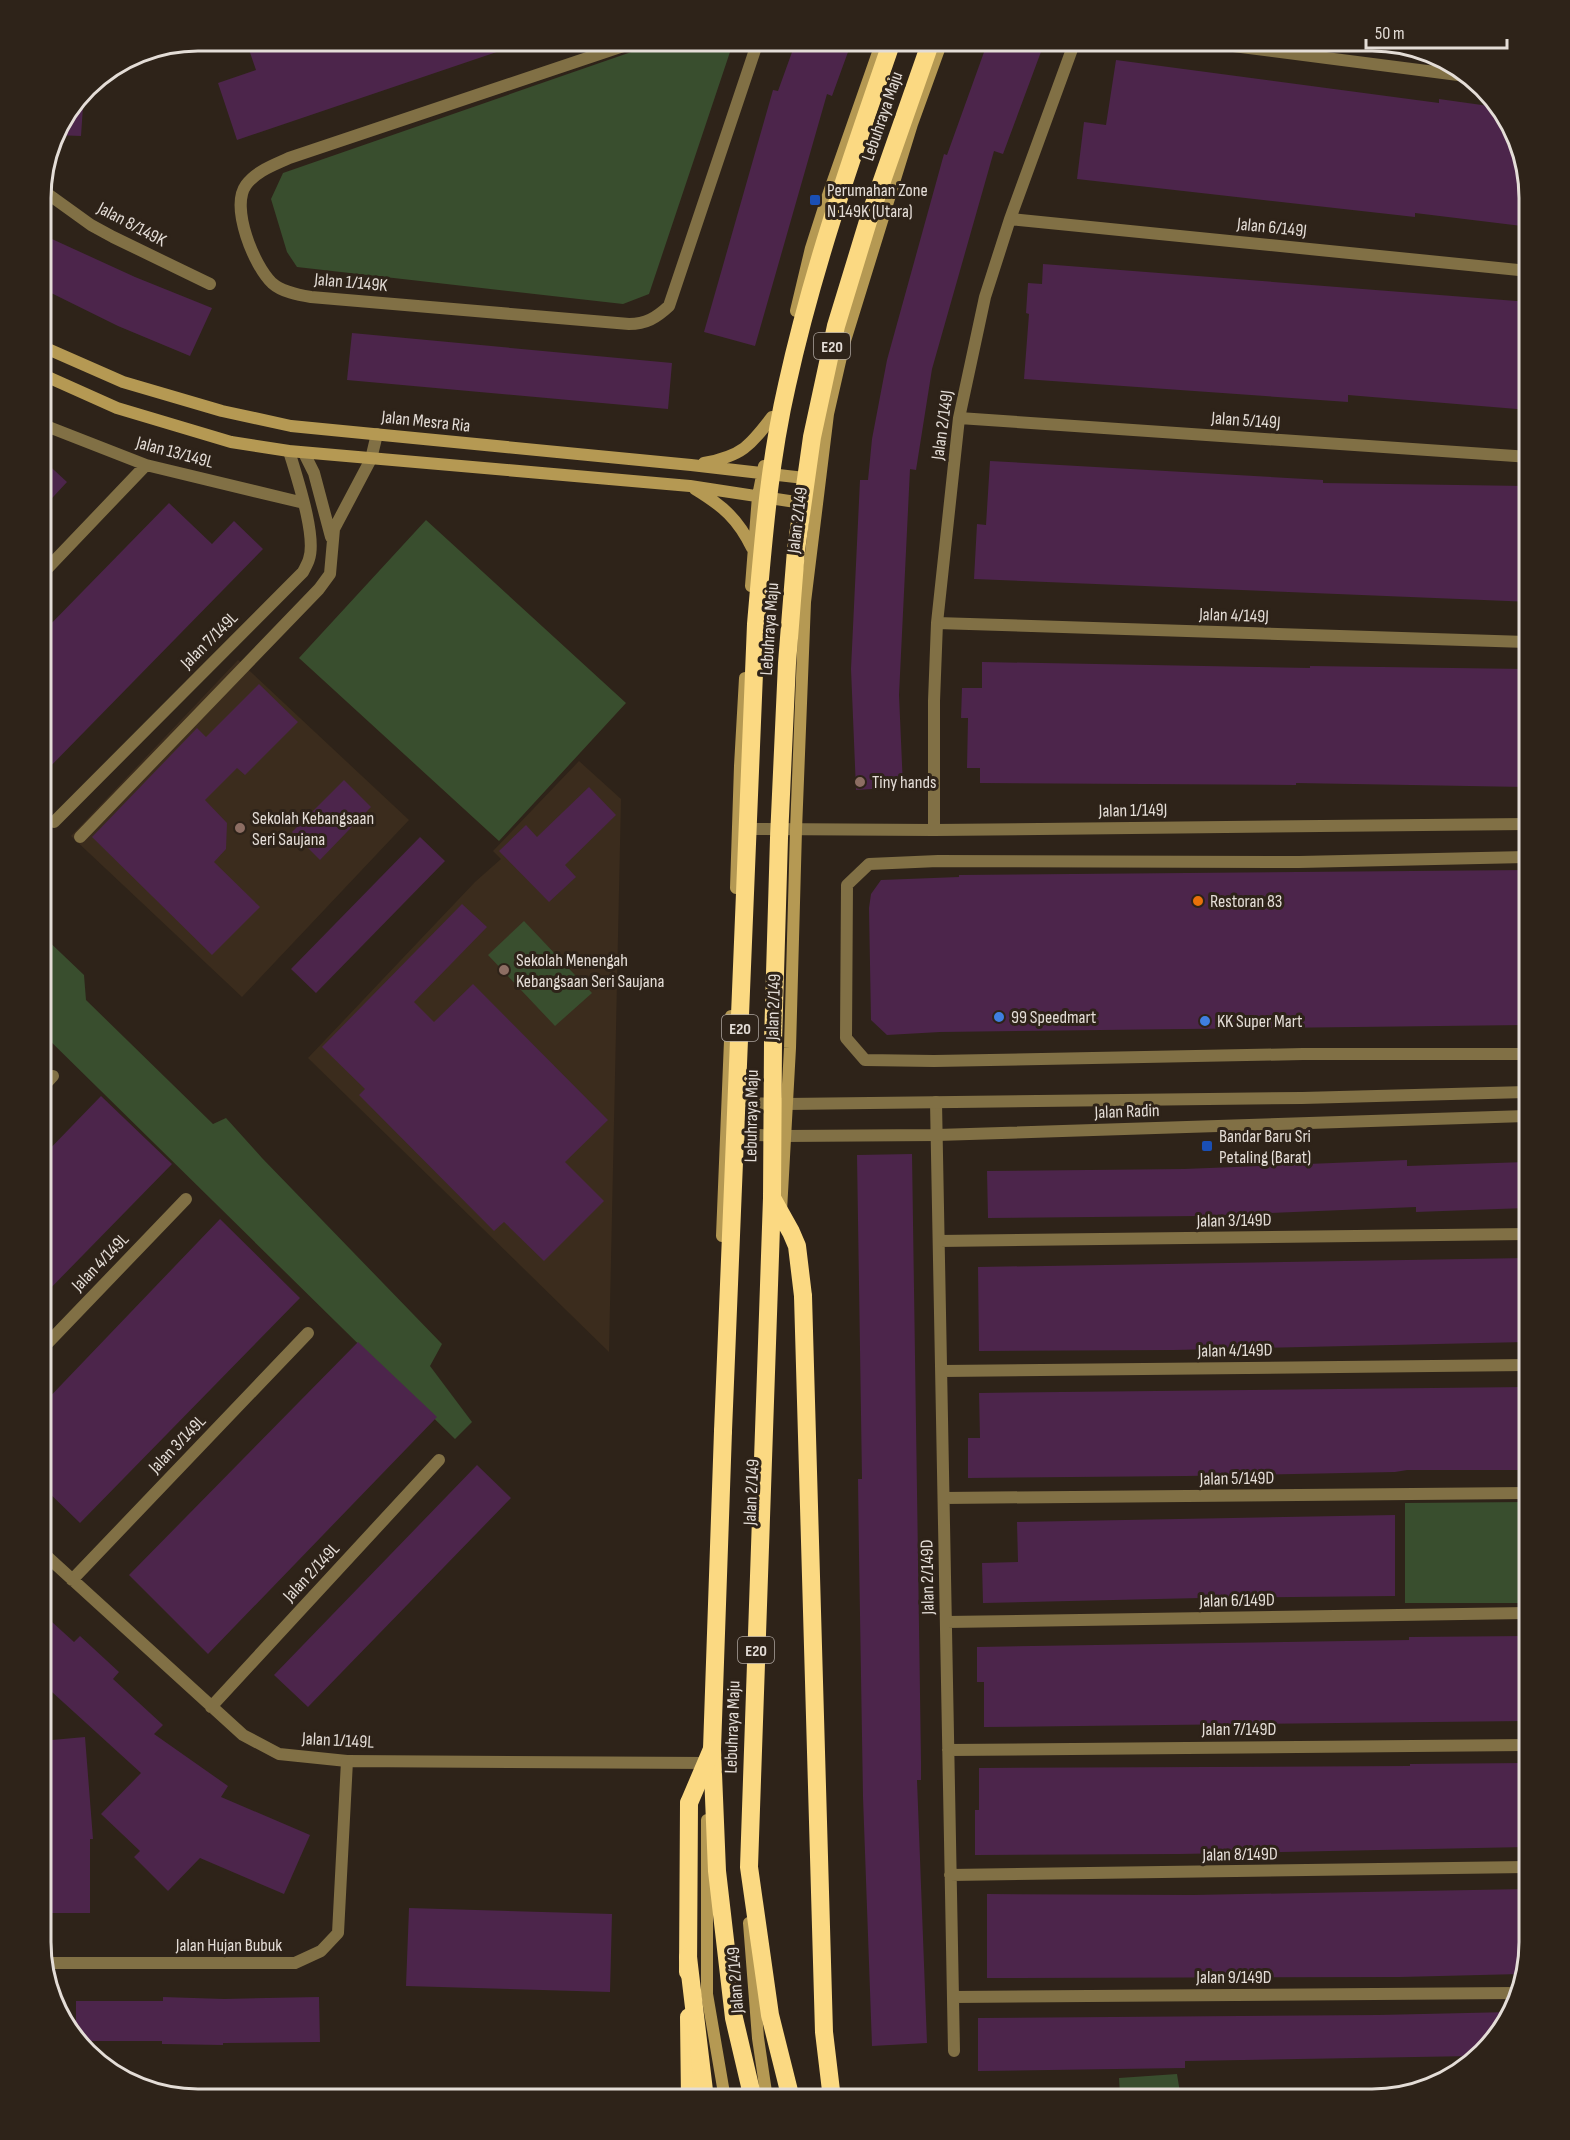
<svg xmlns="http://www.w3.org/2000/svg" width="1570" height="2140" viewBox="0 0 1570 2140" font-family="'Sofia Sans Condensed',sans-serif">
<rect width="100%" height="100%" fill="#2e2319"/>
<!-- built -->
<path fill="#3b2c1d" d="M238,660l171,160 -167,177 -171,-161z
M579,761l42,38 -12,553 -301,-294 167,-176 26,-23 -8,-8z"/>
<!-- green -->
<path fill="#394e2e" d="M663,41h62l7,5 -83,248 -26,10 -326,-37 -10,-15 -16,-53 12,-26z
M426,520l200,183 -127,138 -200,-183z
M524,921l68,72 -37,33 -67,-71z
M41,934l43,41 2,25 127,124 13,-6 36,40 180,186 -12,22 42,56 -17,17 -414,-407z
M1529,1502v101h-124v-100z
M1177,2074l4,25h-52l-9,-4 -1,-17z"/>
<!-- building -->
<path fill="#4c254b" d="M246,41h277v2l-286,97 -19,-57 38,-13z
M796,41h56l-20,55 -5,-2 -72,252 -51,-14 69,-242 5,1z
M988,41h57l-42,113 -9,-3 -62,218 -16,101 -6,-1 -11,226 4,92 -47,3 -5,-121 9,-189h8l4,-41 15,-79 57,-206 3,1z
M1116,60l323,43v-4l57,8 12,12 22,79v29l-115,-14v4l-338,-38 7,-57 22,3z
M84,92l-3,44 -26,-1 2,-6z
M41,234l94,43 77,31 -22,48 -72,-30 -77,-38z
M1043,264l487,38v108l-182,-15v7l-324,-23 5,-65 -3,-1 2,-30 14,1z
M352,333l320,30 -4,46 -321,-29z
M41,458l26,24 -26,28z
M990,461l333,19v3l207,3v116l-556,-23 3,-55 9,1z
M169,503l43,41 22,-23 29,28 -222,227v-142z
M982,662l328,6v-2l220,3v118l-234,-4v2l-316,-2v-15h-13l1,-50h-7l1,-30h20z
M259,684l39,38 -53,53 -8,-7 -32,32 22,23 -1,26 -12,13 46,45 -48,48 -120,-118 105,-109 9,9z
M344,780l27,27 -51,53 -28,-28z
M589,787l27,28 -51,50 11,12 -27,25 -50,-51 27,-26 11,12z
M420,837l25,24 -129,132 -25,-24z
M1530,870l-1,155 -589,7 -53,3 -16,-15 -2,-112 2,-14 10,-14 78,-3v-2z
M462,904l25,23 -73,75 20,20 39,-38 135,136 -43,42 39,39 -60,60 -40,-39 -10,9 -135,-136 6,-6 -43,-42z
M101,1096l71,68 -131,134v-140z
M912,1154l9,607v19h-4l10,263 -55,3 -9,-249 -4,-242 -1,-76h4l-5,-324z
M1407,1160v6l122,-4v46l-113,4v-5l-219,9 -209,2 -1,-47 197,-2z
M220,1219l80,79 -220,225 -39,-38v-79z
M1529,1258v84l-355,8 -195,1 -1,-84z
M358,1342l79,75 -229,237 -79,-79z
M1529,1387v83h-122l-12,2 -208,4 -219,2v-40h12l-1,-45z
M477,1465l34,33 -203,209 -34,-32z
M1395,1515v81l-194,2 -218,5 -1,-40 36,-1 -1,-40z
M41,1612l33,30 6,-6 39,36 -6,7 50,46 -9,9 74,52 -7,11 89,38 -26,59 -84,-36 -32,33 -34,-34 6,-6 -39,-37 40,-41 -100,-91z
M1529,1636v85l-545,6v-45h-7v-35l432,-7v-3z
M85,1737l8,102h-3v74h-44v-70h-5v-102z
M1529,1763v84l-349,7 -205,1v-45h4v-42l431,-2v-2z
M1529,1889v54l-8,31 -121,3 -413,1v-84l206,1z
M409,1908l203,6 -2,78 -204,-6z
M163,1997l61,2 95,-2 1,45 -97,1v2l-61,-1v-3h-80l-6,-6v-34h87z
M1511,2012l-2,9 -35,35 -289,5v7l-207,3v-53l400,-3z"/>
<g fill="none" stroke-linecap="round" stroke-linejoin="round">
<!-- minor -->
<path stroke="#817045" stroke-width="12" d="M638,41l-349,117c-15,7 -33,13 -43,27 -16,22 8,81 26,98 10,9 26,12 39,14l318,27c17,0 27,-6 40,-18l89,-265
M1194,41l272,35
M41,189l50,36 22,12 97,47
M1010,219l519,52
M959,418l570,39
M41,424l105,41 158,38
M304,453l10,20 17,64
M41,575l105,-110
M937,623l592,19
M54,822l249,-250c2,-4 5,-9 6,-13 8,-23 -13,-84 -20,-108
M742,829l192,1 595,-6
M934,830v-129l3,-78 22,-205 26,-121 25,-78 65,-178
M80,837l239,-248 11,-15 4,-45 37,-70 6,-25
M1529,1054h-226l-369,7 -69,-1 -19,-22 1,-153 22,-21 69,-3 361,1 230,-5
M41,1089l12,-13
M936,1102l18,949
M939,1241l590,-7
M41,1350l145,-151
M942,1371l587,-6
M944,1498l585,-5
M41,1551l202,184 36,19 68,7
M72,1580l236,-247
M946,1622l583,-9
M211,1707l228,-247
M948,1750l581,-5
M950,1875l579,-8
M953,1997l563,-4"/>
<!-- tertiary -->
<path stroke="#817045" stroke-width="12" d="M731,1103l55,1 516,-6 227,-6
M730,1134l54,2 153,-1 592,-19
M46,1963h249l26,-12 17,-18 9,-172 362,2"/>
<!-- secondary -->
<path stroke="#b59953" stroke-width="12" d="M796,311l15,-63 16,-50 55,-157
M41,346l82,36 99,29 69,15 400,39 122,14
M41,374l76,34 114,34 58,9 401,35 119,18
M704,463c38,-7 46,-17 68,-46
M695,489c28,17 43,30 57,59
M751,586l7,-90 6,-30
M736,888l4,-122 5,-88
M781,1211l9,-163 6,-218 9,-228 23,-188 16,-70 68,-220 30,-83
M722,1236l9,-220
M707,1820v174l18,105
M749,1923l9,115 9,61"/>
<!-- motorway -->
<path stroke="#fbd982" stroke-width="18" d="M803,1296l21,736 8,67
M723,1431l-11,318 5,122 17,147 19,81
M688,1972l1,-169
M689,2017l1,82"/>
<!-- motorway-bridge -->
<path stroke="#fbd982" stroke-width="18" d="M772,1198l19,34 6,14 6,50
M723,1431l33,-807c7,-80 13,-161 31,-239 26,-118 66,-231 105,-344
M689,1803l23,-54
M688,1957l17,142
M791,2099l-21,-84 -21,-148 23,-669 1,-157 6,-203 8,-175 9,-113 16,-113 24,-111 33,-108 62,-177"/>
</g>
<!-- markers -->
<g fill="#1a4fb4" stroke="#2e2319" stroke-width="2">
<rect x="809" y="194" width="12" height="12" rx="3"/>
<rect x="1201" y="1140" width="12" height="12" rx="3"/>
</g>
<g fill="#8d6e63" stroke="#2e2319" stroke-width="2">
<circle cx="860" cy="782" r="6"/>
<circle cx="240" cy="828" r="6"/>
<circle cx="504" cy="970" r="6"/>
</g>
<circle fill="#e8710a" stroke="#2e2319" stroke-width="2" cx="1198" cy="901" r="6"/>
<g fill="#3f7fe0" stroke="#2e2319" stroke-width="2">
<circle cx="999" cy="1017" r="6"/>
<circle cx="1205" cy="1021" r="6"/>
</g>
<g text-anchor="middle" stroke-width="6" stroke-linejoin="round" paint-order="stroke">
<!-- shield labels -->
<g fill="#2e2319" stroke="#ada59e" stroke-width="1.5">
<rect x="814" y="333" width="36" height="26" rx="4.5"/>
<rect x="722" y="1015" width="36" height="26" rx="4.5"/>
<rect x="738" y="1637" width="36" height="26" rx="4.5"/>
</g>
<g font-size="16" font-weight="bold" fill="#e4ddd7">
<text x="832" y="352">E20</text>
<text x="740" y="1034">E20</text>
<text x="756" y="1656">E20</text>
</g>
<!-- street labels -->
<g font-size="18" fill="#e4ddd7" stroke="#2e2319">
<text transform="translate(882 116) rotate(-71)" y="6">Lebuhraya Maju</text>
<text transform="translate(132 224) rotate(28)" y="6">Jalan 8/149K</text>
<text transform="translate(1272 227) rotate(6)" y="6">Jalan 6/149J</text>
<text transform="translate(351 282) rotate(5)" y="6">Jalan 1/149K</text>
<text transform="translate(1246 420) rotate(4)" y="6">Jalan 5/149J</text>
<text transform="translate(426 421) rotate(6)" y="6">Jalan Mesra Ria</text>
<text transform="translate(942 425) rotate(-82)" y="6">Jalan 2/149J</text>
<text transform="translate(175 452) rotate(15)" y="6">Jalan 13/149L</text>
<text transform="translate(797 520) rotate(-83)" y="6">Jalan 2/149</text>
<text transform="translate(1234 615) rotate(2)" y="6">Jalan 4/149J</text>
<text transform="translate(769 629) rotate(-86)" y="6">Lebuhraya Maju</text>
<text transform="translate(209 640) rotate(-45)" y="6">Jalan 7/149L</text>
<text transform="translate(1133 810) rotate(-1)" y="6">Jalan 1/149J</text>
<text transform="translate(773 1007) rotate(-88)" y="6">Jalan 2/149</text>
<text transform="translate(1127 1111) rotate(-2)" y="6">Jalan Radin</text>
<text transform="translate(751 1116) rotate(-89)" y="6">Lebuhraya Maju</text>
<text transform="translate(1234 1220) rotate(-1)" y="6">Jalan 3/149D</text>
<text transform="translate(100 1262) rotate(-46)" y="6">Jalan 4/149L</text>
<text transform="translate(1235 1350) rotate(-1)" y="6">Jalan 4/149D</text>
<text transform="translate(177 1444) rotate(-46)" y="6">Jalan 3/149L</text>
<text transform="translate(1237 1478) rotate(-1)" y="6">Jalan 5/149D</text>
<text transform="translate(751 1492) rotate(-87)" y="6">Jalan 2/149</text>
<text transform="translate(311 1572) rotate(-47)" y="6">Jalan 2/149L</text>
<text transform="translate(927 1577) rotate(-91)" y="6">Jalan 2/149D</text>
<text transform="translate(1237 1600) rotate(-1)" y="6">Jalan 6/149D</text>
<text transform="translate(732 1727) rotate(-88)" y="6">Lebuhraya Maju</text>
<text x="1239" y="1735">Jalan 7/149D</text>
<text transform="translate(338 1740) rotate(3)" y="6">Jalan 1/149L</text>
<text transform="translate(1240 1854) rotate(-1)" y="6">Jalan 8/149D</text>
<text x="229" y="1951">Jalan Hujan Bubuk</text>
<text x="1234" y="1983">Jalan 9/149D</text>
<text transform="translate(735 1980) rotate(-94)" y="6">Jalan 2/149</text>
</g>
<!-- poi labels -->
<g font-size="18" fill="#e4ddd7" stroke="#2e2319" text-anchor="start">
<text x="827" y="196">Perumahan Zone<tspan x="827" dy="21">N 149K (Utara)</tspan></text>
<text x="872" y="788">Tiny hands</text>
<text x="252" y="824">Sekolah Kebangsaan<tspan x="252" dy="21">Seri Saujana</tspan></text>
<text x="1210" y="907">Restoran 83</text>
<text x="516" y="966">Sekolah Menengah<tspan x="516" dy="21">Kebangsaan Seri Saujana</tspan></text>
<text x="1011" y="1023">99 Speedmart</text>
<text x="1217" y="1027">KK Super Mart</text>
<text x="1219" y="1142">Bandar Baru Sri<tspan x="1219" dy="21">Petaling (Barat)</tspan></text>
</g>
</g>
<!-- crop -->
<path d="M0 0H1570V2140H0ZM198 51H1372A147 147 0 0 1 1519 198V1942A147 147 0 0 1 1372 2089H198A147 147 0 0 1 51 1942V198A147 147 0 0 1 198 51Z" fill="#2e2319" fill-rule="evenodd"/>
<path fill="none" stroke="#e4ddd7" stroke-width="3" d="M198 51H1372A147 147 0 0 1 1519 198V1942A147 147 0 0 1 1372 2089H198A147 147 0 0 1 51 1942V198A147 147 0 0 1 198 51Z"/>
<!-- scale -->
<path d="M1366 39v9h141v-9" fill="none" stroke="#e4ddd7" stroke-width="3"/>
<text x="1375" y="39" font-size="18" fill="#e4ddd7" stroke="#2e2319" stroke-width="4.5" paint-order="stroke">50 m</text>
</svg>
